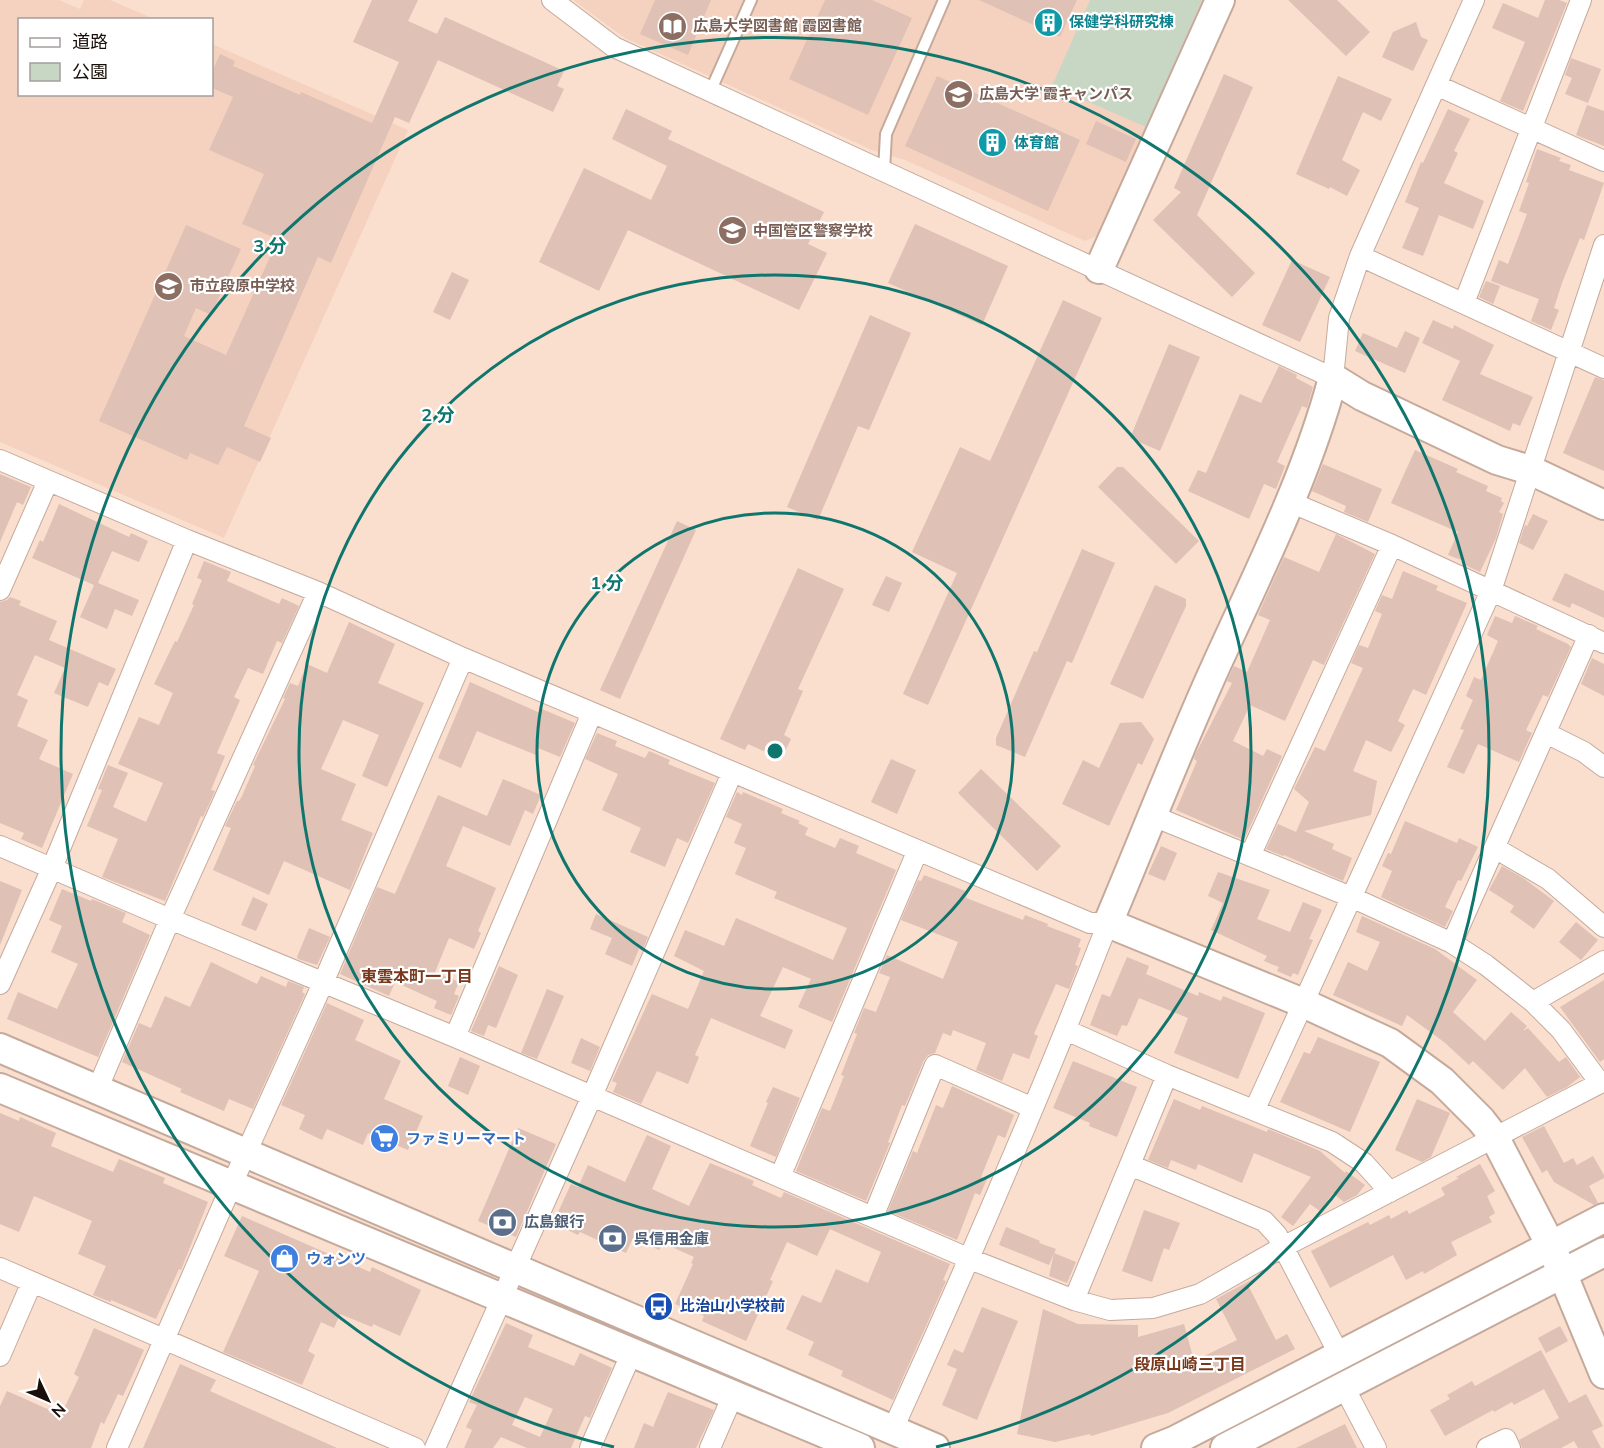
<svg xmlns="http://www.w3.org/2000/svg" width="1604" height="1448" viewBox="0 0 1604 1448" font-family="Mulish,'Noto Sans JP',sans-serif">
<rect width="100%" height="100%" fill="#fadece"/>
<!-- built -->
<path fill="#f5d2bf" d="M0,0h59l21,9 4,-9h26l44,19 -134,1v74h192v-50l196,86 -184,408 -224,-96z
M573,0h636l-103,232 -21,9 -180,-81 -33,-10 -247,-112z"/>
<!-- green -->
<path fill="#c8d7c4" d="M1090,0h112l-56,127 -94,-41z"/>
<!-- building -->
<path fill="#dfc1b5" fill-rule="evenodd" d="M372,0h46l-10,21 29,13 8,-17 119,54 -7,15 7,3 -11,23 -115,-52 -29,63 -14,-6 -64,146 -13,-6 -74,169 27,12 -11,24 -33,-15 -9,18 -28,-12 -3,7 -88,-39 87,-196 55,24 -30,66 -15,-7 -12,28 42,19 52,-116 -36,-15 22,-50 -55,-24 24,-53 -21,-9v-16l8,-18 15,7 -2,5 67,29 1,-3 71,31 27,-61 -46,-20z
M655,0h56l-23,55 -48,-21z
M825,0h47l40,18 -44,97 -79,-36z
M979,0h98l-17,37z
M1288,0h49l33,32 -24,24z
M1545,0h14l8,3 -44,108 -23,-10 25,-59 -33,-14 11,-25 35,15z
M1416,22l5,15 7,3 -15,31 -31,-14 11,-25z
M1571,58l30,11 -13,34 -23,-9 7,-16 -7,-3z
M1224,74l29,13 -56,128 58,58 -23,24 -79,-77 28,-28 -7,-4z
M937,76l143,64 -32,71 -143,-65z
M1338,76l54,23 -11,22 -18,-9 -21,48 18,10 -13,26 -17,-9 -1,2 -33,-15z
M1587,105l17,6v35l-28,-11z
M626,109l46,22 -4,8 156,73 -16,32 19,9 -28,57 -171,-80 -29,61 -60,-29 45,-94 67,32 16,-34 -55,-27z
M1448,109l22,10 -16,32 4,2 -14,30 40,18 -11,28 -34,-14 -16,41 -21,-8 17,-40 -14,-6 16,-40 2,1z
M1096,121l40,18 -10,23 -40,-18z
M1537,149l24,9 -2,3 12,4 -2,5 35,13 -20,57 -4,-2 -18,45 -8,25 5,2 -8,20 -20,-9 8,-22 -48,-18 8,-21 9,4 19,-50 -8,-3 10,-28 -3,-1z
M915,224l93,42 -26,59 -94,-42z
M1292,260l38,17 -30,65 -38,-17z
M452,272l17,8 -19,40 -17,-8z
M1486,281l14,5 -7,18 -14,-7z
M1063,300l39,18 -174,387 -25,-11 54,-121 -45,-21 48,-105 30,14z
M870,315l41,18 -42,97 -11,-4 -40,94 -31,-13z
M1433,320l20,9 1,-4 40,20 -14,29 53,23 -13,29 -7,-3 -3,8 -68,-31 18,-39 -38,-18z
M1405,331l15,7 -15,35 -50,-22 8,-18 34,15z
M1169,344l31,13 -40,94 -30,-13z
M1279,366l18,9 -1,3 17,9 -6,21 -5,-2 -25,56 8,4 -9,23 -12,-5 -15,35 -61,-28 10,-21 8,3 34,-79 21,9z
M1595,377l9,3v91l-41,-18z
M1415,450l43,19 -2,3 32,14 -2,5 16,7 -1,3 3,2 -5,9 4,2 -7,24 -16,34 -17,-8 1,-3 -16,-6 10,-23 -67,-29z
M1323,464l59,25 -14,33 -24,-10 2,-6 -34,-15z
M1117,467h6l76,74 -23,23 -78,-77z
M0,474l31,13 -8,18 -6,-3 -17,40z
M59,504l70,33 2,-4 17,8 -9,21 -27,-11 -14,32 41,17 -7,16 -17,-7 -8,20 -27,-12 14,-32 -62,-27 8,-18 3,2z
M1533,514l15,7 -15,29 -14,-7 6,-18 2,1z
M677,521l19,9 -76,169 -20,-9z
M1336,534l39,20 -51,111 -11,-5 -28,61 -35,-16 -17,36 30,15 4,-7 15,7 -38,84 -68,-30 21,-49 -3,-2 1,-4 37,-72 -5,-2 7,-15 13,6 23,-52 -12,-5 26,-58 35,15z
M1082,549l33,14 -43,100 -5,-2 -42,96 -29,-12v-7l38,-87 3,1z
M204,561l27,11 -4,9 52,23 3,-6 17,8 -17,37 -5,-2 -14,33 -15,-6 -14,29 6,3 -23,53 8,3 -14,34 4,1 -12,26 -2,-1 -36,85 -63,-24 16,-38 -31,-13 15,-36 -4,-1 10,-24 20,8 -15,34 33,15 17,-39 -45,-19 21,-47 20,8 14,-32 -19,-9 21,-43 2,1 17,-37 -2,-1 10,-24 -5,-2z
M798,568l46,21 -46,100 5,2 -19,44 7,4 -10,20 -33,-15 -3,6 -25,-11z
M1403,571l35,15 -2,4 31,13 -41,92 -13,-6 -15,32 7,4 -14,27 -25,-12 -13,31 24,10 -6,34 -67,16 30,13 -2,5 20,9 -9,23 -59,-26 -1,1 -17,-7 12,-25 18,8 13,-30 -15,-13 21,-42 10,4 38,-83 -12,-5 8,-18 9,3 14,-34 -7,-3 7,-16 10,4z
M1565,573l39,18v27l-32,-15 -2,5 -18,-8z
M886,576l16,7 -13,29 -17,-7z
M1155,585l31,14v7l-43,93 -33,-15z
M10,597l11,4 -2,4 38,16 -8,19 67,29 -8,17 -9,-4 -11,25 -34,-14 11,-25 -30,-13 -18,40 11,5 -11,26 31,14 -9,19 34,15 -31,74 -21,-9 3,-6 -24,-10v-221l7,-2z
M1495,616l17,7 3,-7 23,10 -2,3 32,15 3,3 -23,50 -5,-2 -17,35 6,3 -13,29 -41,-18 -14,30 -17,-7 17,-37 -4,-1 13,-29 -7,-4 8,-19 7,3 17,-39 -11,-6z
M349,622l46,22 -17,39 46,20 -37,84 -25,-11 17,-41 -36,-15 -22,49 35,15 -15,36 32,13 -23,57 -66,-29 -15,34 -56,-25 18,-42 -6,-2 12,-25h2l3,-5 13,-30 -2,-1 32,-66 -2,-1 7,-15 8,3 9,-22 20,9z
M1592,658l12,6v32l-23,-12z
M470,682l70,31 2,-4 33,14 -15,34 -22,-9 -2,7 -59,-24 -16,37 -23,-10z
M1141,722l13,17 -12,26 -4,-2 -29,63 -47,-22 21,-44 16,8 21,-45z
M597,733l20,8 -2,5 30,12 4,-7 21,9 -2,4 47,19 -27,60 -11,-5 -12,29 -35,-15 11,-24 -39,-18 16,-36 -33,-15z
M891,759l25,11 -19,44 -26,-12z
M981,769l80,77 -24,25 -79,-78z
M503,779l38,16 -8,19 -8,-4 -15,36 -47,-20 -17,40 50,22 -18,43 3,2 -7,16 -25,-11 -14,34 24,10 -5,12 5,2 -8,19 -17,-7 3,-7 -42,-19 -6,14 -49,-22 37,-87 18,7 43,-99 49,21z
M737,792l5,3 1,-3 40,17 -2,4 19,8 -2,2 10,5 -3,7 30,13 5,-10 19,8 -3,7 40,17 -64,152 -34,-15 13,-28 -28,-12 -23,49 33,14 -8,19 -74,-31 -16,37 4,2 -11,27 -31,-13 -16,33 -28,-12 4,-9 -5,-2 40,-87 36,15 16,-38 -30,-15 11,-26 39,16 12,-28 97,42 14,-32 -73,-30 3,-6 -42,-18 11,-26 -12,-5 8,-19 -16,-7z
M1405,821l52,22 2,-5 19,9 -17,34 -3,-1 -13,27 8,4 -8,16 -64,-30 11,-26 -10,-5 6,-13 3,1z
M1161,846l16,7 -12,28 -17,-7z
M1502,866l21,12 31,23 -20,28 -24,-17 4,-6 -25,-16z
M1218,872l52,18 -13,29 33,13 13,-30 19,8 -13,29 4,1 -15,35 -5,-2 -2,4 -14,-6 2,-4 -15,-6 3,-5 -56,-26 12,-27 -15,-7z
M924,875l44,17 -2,6 57,22 2,-5 23,9 -1,2 34,13 -3,8 3,1 -6,17 3,1 -9,23 -13,-5 -22,50 4,2 -9,23 -16,-6 -11,28 -26,-11 10,-27 -33,-13 -2,6 -8,-3 -8,20 -7,2 -4,5 -19,46 -3,-1 -14,37 2,1 -24,58 -70,-30 26,-63 8,3 14,-35 -3,-1 16,-41 -3,-1 10,-25 12,4 14,-35 -11,-4 8,-18 56,24 15,-37 -57,-22 17,-40 3,1z
M0,881l22,9 -22,55z
M62,889l29,12 1,-2 34,14 -4,9 28,13 -52,122 -91,-38 11,-27 39,17 21,-45 -27,-12 11,-26 -13,-6z
M253,897l15,7 -12,27 -15,-6z
M596,914l52,23 -6,14 -3,-2 -7,17 -27,-12 7,-16 -22,-9z
M1362,916l73,33 42,31 -24,32 32,29 26,-29 16,14 -4,5 5,-3 31,34 7,-5 14,20 -13,10 -20,10 -22,-29 -22,22 -30,-29 -4,4 -25,-23 -37,-27 -5,11 -69,-31 15,-33 19,9 13,-29 -24,-10z
M1576,922l22,18 -17,20 -22,-18z
M309,928l21,9 -13,28 -19,-6 -1,-2z
M1127,957l22,9 -3,8 52,22 1,-4 22,9 2,-5 42,17 -27,66 -64,-26 14,-35 -49,-20 -12,28 -5,-1 -5,11 -27,-11 12,-31 8,3z
M211,962l46,22 4,-8 25,11 2,-6 16,6 -2,5 3,2 -52,115 -24,-10 -5,12 -44,-19 2,-3 -60,-27 17,-39 12,5 14,-32 25,11z
M499,966l19,9 -22,53 -8,-3 -4,11 -13,-5z
M1604,980v79l-4,3 -40,-55z
M547,989l17,7 -27,63 -16,-6z
M327,1003l37,17 -9,20 46,21 -17,38 39,17 -15,34 -40,-17 -5,12 -36,-16 -5,11 -23,-11 6,-14 -24,-10z
M1318,1037l62,25 -30,70 -70,-30 24,-50 6,2z
M581,1038l19,9 -10,24 -19,-8z
M460,1057l20,9 -12,29 -20,-9z
M1073,1061l64,26 -20,50 -28,-11 1,-3 -37,-15z
M952,1086l62,29 -9,23 -7,-3 -17,42 6,2 -7,16 -5,-2 -18,47 -69,-29 25,-60 4,2 19,-48 7,3z
M773,1087l27,11 -24,59 -26,-11 18,-43 -2,-1z
M1174,1099l26,11 2,-4 65,26 1,-3 29,12 23,10 25,22 1,-2 19,14 -8,10 -13,7 -11,-9 -13,18 -10,-7 -17,22 -12,-9 30,-40 -57,-24 -12,30 -44,-19 -2,6 -25,-10 -3,8 -20,-8z
M1417,1099l33,14 -19,44 -9,5 -27,-12z
M0,1113l19,8 1,-4 36,16 -5,13 62,26 6,-13 46,19 -2,5 45,19 -27,68 -2,-1 -23,50 -45,-19v2l-18,-7 13,-29 -28,-12 14,-33 -58,-25 -15,36 -19,-8z
M1544,1126l20,37 9,-5 4,7 16,-9 11,19v3l-15,8 9,17 -4,2 -40,-23 -7,-12 -5,3 -20,-36z
M518,1128l38,16 -40,93 -38,-16z
M647,1135l24,11 -19,43 37,17 21,-43 44,18 -2,4 29,13 3,-6 166,72 -7,16 3,1 -53,119 -52,-24 2,-5 -35,-16 6,-13 -28,-13 16,-34 19,8 15,-34 32,14 13,-31 -51,-23 -13,27 -30,-14 -17,38 3,1 -27,60 -44,-20 2,-5 -29,-12 18,-40 -2,-1 3,-6 -31,-14 -4,7 -26,-12 -7,15 -46,-21 -2,3 -25,-12 18,-39 7,3 10,-22 37,17z
M1480,1164l15,27 -8,5 8,17 -6,4 3,5 -41,20 6,13 -33,19 -1,-3 -17,9 -13,-25 -63,33 -19,-37 57,-29 2,3 19,-10 2,4 16,-9 2,4 36,-19 -4,-7 18,-10 -3,-1z
M1144,1210l36,13 -11,27 -5,-2 -12,34 -30,-11z
M242,1216l128,56 2,-5 49,23 -21,46 -27,-12 -1,3 -32,-13 -6,14 -13,-6 -13,29 7,4 -13,30 -79,-33 36,-81 -35,-15z
M1006,1227l34,14 -1,2 17,6 -7,16 -50,-20z
M1054,1253l22,9 -9,21 -18,-7z
M1255,1278l-6,9 27,53 11,-6 8,15 -127,64 -77,23 -1,-2 -35,8 -38,-8 26,-125 35,15 60,1v12l46,-13 10,37 43,-21 -21,-41z
M982,1307l36,14 -41,99 -35,-15 15,-36 -10,-4 7,-16 9,4z
M506,1323l27,12 -5,12 46,19 6,-13 32,15 -22,50 -5,-2 -14,32h-44l-26,-11 -8,11h-29l8,-18 -6,-3 11,-22 -8,-3zM525,1397l28,12 -13,28 -28,-12z
M1560,1326l8,15 -22,12 -8,-15z
M94,1328l50,22 -21,46 -5,-2 -14,30 -3,-2 -10,26h-91v-42l7,-15 54,24 18,-38 -5,-3z
M1541,1350l28,53 17,-9 17,32 -11,5 9,17h-23l-4,-7 -13,7h-39l-3,-8 40,-22 -15,-29 -30,16 -2,-3 -18,10 -1,-2 -48,26 -15,-26 20,-11 -3,-4 25,-14 3,5z
M180,1364l36,16 -6,11 127,57h-194z
M668,1392l46,18 -18,38h-62l10,-25 9,4z
M1345,1424l12,24h-61z"/>
<g fill="none" stroke-linecap="round" stroke-linejoin="round">
<defs>
<path id="lane" d="M710,92l41,-92
M884,171l2,-37 58,-134"/>
<path id="street" d="M552,0l62,47 719,331 6,-60 21,-62 114,-256
M1436,85l168,76
M1360,256l244,112
M1464,303l117,-303
M0,460l187,80 131,52 145,66 627,265h18c-67,171 -139,339 -215,506
M1290,502l102,43 212,98
M0,590l48,-109
M1546,733l38,19 20,15
M1153,816l198,81 101,46 34,22 47,37 28,28 39,53
M0,846l170,73 285,118 515,222 104,41 36,10 43,-2 47,-14 83,-47 321,-166
M1495,848l53,31 56,48
M1250,856l142,-311
M1452,943l137,-308
M0,984l52,-116 135,-328
M1533,1002l71,-41
M1066,1030l101,45 165,67 32,21 26,29
M455,1037l137,-324
M97,1090l73,-171 148,-327
M1255,1109l236,-518 113,-346
M1130,1165l134,56 13,14 63,121
M780,1177l137,-325
M873,1217l62,-152 98,43
M0,1268l415,180
M1074,1300l93,-225
M0,1356l32,-74
M1344,1387l32,61
M117,1448l115,-264 91,-201 140,-325
M435,1448l157,-352 140,-323
M590,1448l42,-96
M710,1448l23,-53
M1487,1448l19,-9 4,9"/>
<path id="secondary" d="M1099,269l121,-269
M1604,505l-74,-35 -33,-10 -135,-64 -29,-18c-27,101 -75,195 -118,290 -38,84 -71,170 -107,255l195,80 87,40 52,38 39,39 14,18 56,108 53,128
M0,1048l935,400
M0,1088l860,360
M1156,1448l20,-8 428,-222
M1225,1448l379,-196"/>
</defs>
<!-- lane casing -->
<use href="#lane" stroke="#c5aa9c" stroke-width="14"/>
<!-- street casing -->
<use href="#street" stroke="#c5aa9c" stroke-width="22"/>
<!-- secondary casing -->
<use href="#secondary" stroke="#c5aa9c" stroke-width="32"/>
<!-- lane -->
<use href="#lane" stroke="#fff" stroke-width="10"/>
<!-- street -->
<use href="#street" stroke="#fff" stroke-width="20"/>
<!-- secondary -->
<use href="#secondary" stroke="#fff" stroke-width="28"/>
</g>
<!-- distance rings -->
<g fill="none" stroke="#0f766e" stroke-width="3">
<circle cx="775" cy="751" r="238"/>
<circle cx="775" cy="751" r="476"/>
<path d="M614 1447A714 714 0 1 1 936 1447"/>
</g>
<!-- icons -->
<defs>
<symbol id="building-disc" viewBox="-11 -11 22 22"><circle r="9.5" fill="#0f9aa8" stroke="#fff"/><path d="M-4-6H4V6H1V3H-1V6H-4ZM-2.5-4.3h1.7v1.8h-1.7ZM.8-4.3h1.7v1.8H.8ZM-2.5-1h1.7V.8h-1.7ZM.8-1h1.7V.8H.8Z" fill="#fff"/></symbol>
<symbol id="library-disc" viewBox="-11 -11 22 22"><circle r="9.5" fill="#8d6e63" stroke="#fff"/><path d="M-6-4Q-3-5.5-.7-3.5V5Q-3 3-6 4ZM6-4Q3-5.5 .7-3.5V5Q3 3 6 4Z" fill="#fff"/></symbol>
<symbol id="university-disc" viewBox="-11 -11 22 22"><circle r="9.5" fill="#8d6e63" stroke="#fff"/><path d="M0-5L7-2L0 1L-7-2ZM-4 1L0 2.5L4 1V4Q0 6-4 4Z" fill="#fff"/></symbol>
<symbol id="school-disc" viewBox="-11 -11 22 22"><circle r="9.5" fill="#8d6e63" stroke="#fff"/><path d="M0-5L7-2L0 1L-7-2ZM-4 1L0 2.5L4 1V4Q0 6-4 4Z" fill="#fff"/></symbol>
<symbol id="supermarket-disc" viewBox="-11 -11 22 22"><circle r="9.5" fill="#3f7fe0" stroke="#fff"/><path d="M-6-5.5h2.5l.6 2H6L4.5 2H-2.5L-4.4-4H-6ZM-1.5 3.2a1.3 1.3 0 1 0 .1 0ZM3 3.2a1.3 1.3 0 1 0 .1 0Z" fill="#fff"/></symbol>
<symbol id="bank-disc" viewBox="-11 -11 22 22"><circle r="9.5" fill="#5c6f8a" stroke="#fff"/><path d="M-6-4H6V4H-6ZM0-2.3a2.3 2.3 0 1 0 0 4.6a2.3 2.3 0 1 0 0-4.6Z" fill="#fff"/></symbol>
<symbol id="shop-disc" viewBox="-11 -11 22 22"><circle r="9.5" fill="#3f7fe0" stroke="#fff"/><path d="M-5-2.5h2.3a2.7 3.5 0 0 1 5.4 0H5L5.5 6h-11ZM-1.5-2.5h3a1.5 2.3 0 0 0-3 0Z" fill="#fff"/></symbol>
<symbol id="bus-disc" viewBox="-11 -11 22 22"><circle r="9.5" fill="#1a4fb4" stroke="#fff"/><path d="M-5-6H5V4H4V6H2V4H-2V6H-4V4H-5ZM-3.5-4V0h7V-4ZM-3.5 1.2v1.5H-2V1.2ZM2 1.2v1.5H3.5V1.2Z" fill="#fff"/></symbol>
</defs>
<g fill-rule="evenodd">
<use href="#building-disc" x="1032" y="6" width="33" height="33"/>
<use href="#library-disc" x="656" y="10" width="33" height="33"/>
<use href="#university-disc" x="942" y="78" width="33" height="33"/>
<use href="#building-disc" x="976" y="126" width="33" height="33"/>
<use href="#school-disc" x="716" y="214" width="33" height="33"/>
<use href="#school-disc" x="152" y="270" width="33" height="33"/>
<use href="#supermarket-disc" x="368" y="1122" width="33" height="33"/>
<use href="#bank-disc" x="486" y="1206" width="33" height="33"/>
<use href="#bank-disc" x="596" y="1222" width="33" height="33"/>
<use href="#shop-disc" x="268" y="1242" width="33" height="33"/>
<use href="#bus-disc" x="642" y="1290" width="33" height="33"/>
</g>
<g text-anchor="middle" stroke-width="4.5" stroke-linejoin="round" paint-order="stroke">
<!-- culture labels -->
<g font-size="15" font-weight="bold" fill="#0d838f" stroke="#fff" text-anchor="start">
<text x="1069" y="27">保健学科研究棟</text>
<text x="1014" y="148">体育館</text>
</g>
<!-- education labels -->
<g font-size="15" font-weight="bold" fill="#785e54" stroke="#fff" text-anchor="start">
<text x="693" y="31">広島大学図書館 霞図書館</text>
<text x="979" y="99">広島大学 霞キャンパス</text>
<text x="753" y="236">中国管区警察学校</text>
<text x="190" y="291">市立段原中学校</text>
</g>
<!-- shop labels -->
<g font-size="15" font-weight="bold" fill="#366cbe" stroke="#fff" text-anchor="start">
<text x="406" y="1144">ファミリーマート</text>
<text x="306" y="1264">ウォンツ</text>
</g>
<!-- service labels -->
<g font-size="15" font-weight="bold" fill="#4e5e75" stroke="#fff" text-anchor="start">
<text x="524" y="1227">広島銀行</text>
<text x="634" y="1244">呉信用金庫</text>
</g>
<!-- transit labels -->
<g font-size="15" font-weight="bold" fill="#164399" stroke="#fff" text-anchor="start">
<text x="680" y="1311">比治山小学校前</text>
</g>
<!-- neighbourhood labels -->
<g font-size="16" font-weight="bold" fill="#79381c" stroke="#fff">
<text x="417" y="982">東雲本町一丁目</text>
<text x="1190" y="1370">段原山崎三丁目</text>
</g>
</g>
<circle cx="775" cy="751" r="9" fill="#0f766e" stroke="#fff" stroke-width="3"/>
<g font-size="18" text-anchor="middle" font-weight="bold" fill="#0f766e" stroke="#fff" stroke-width="4.5" stroke-linejoin="round" paint-order="stroke">
<text x="270" y="252">3 分</text>
<text x="438" y="421">2 分</text>
<text x="607" y="589">1 分</text>
</g>
<!-- legend -->
<rect x="18" y="18" width="195" height="78" fill="#ffffff" stroke="#a39f9d" stroke-width="1.5"/>
<rect x="30" y="38" width="30" height="9" fill="#ffffff" stroke="#a39f9d" stroke-width="1.5"/>
<text x="72" y="48" font-size="18" fill="#180f0a">道路</text>
<rect x="30" y="63" width="30" height="18" fill="#c8d7c4" stroke="#a39f9d" stroke-width="1.5"/>
<text x="72" y="78" font-size="18" fill="#180f0a">公園</text>
<!-- north arrow -->
<g transform="translate(48 1400) rotate(134)" stroke="#ffffff" stroke-width="4.5" paint-order="stroke">
<path d="M0-4.5L10 22L0 15L-10 22Z" fill="#180f0a"/>
<text y="-9" font-size="16" font-weight="bold" text-anchor="middle" fill="#180f0a">N</text>
</g>
</svg>
